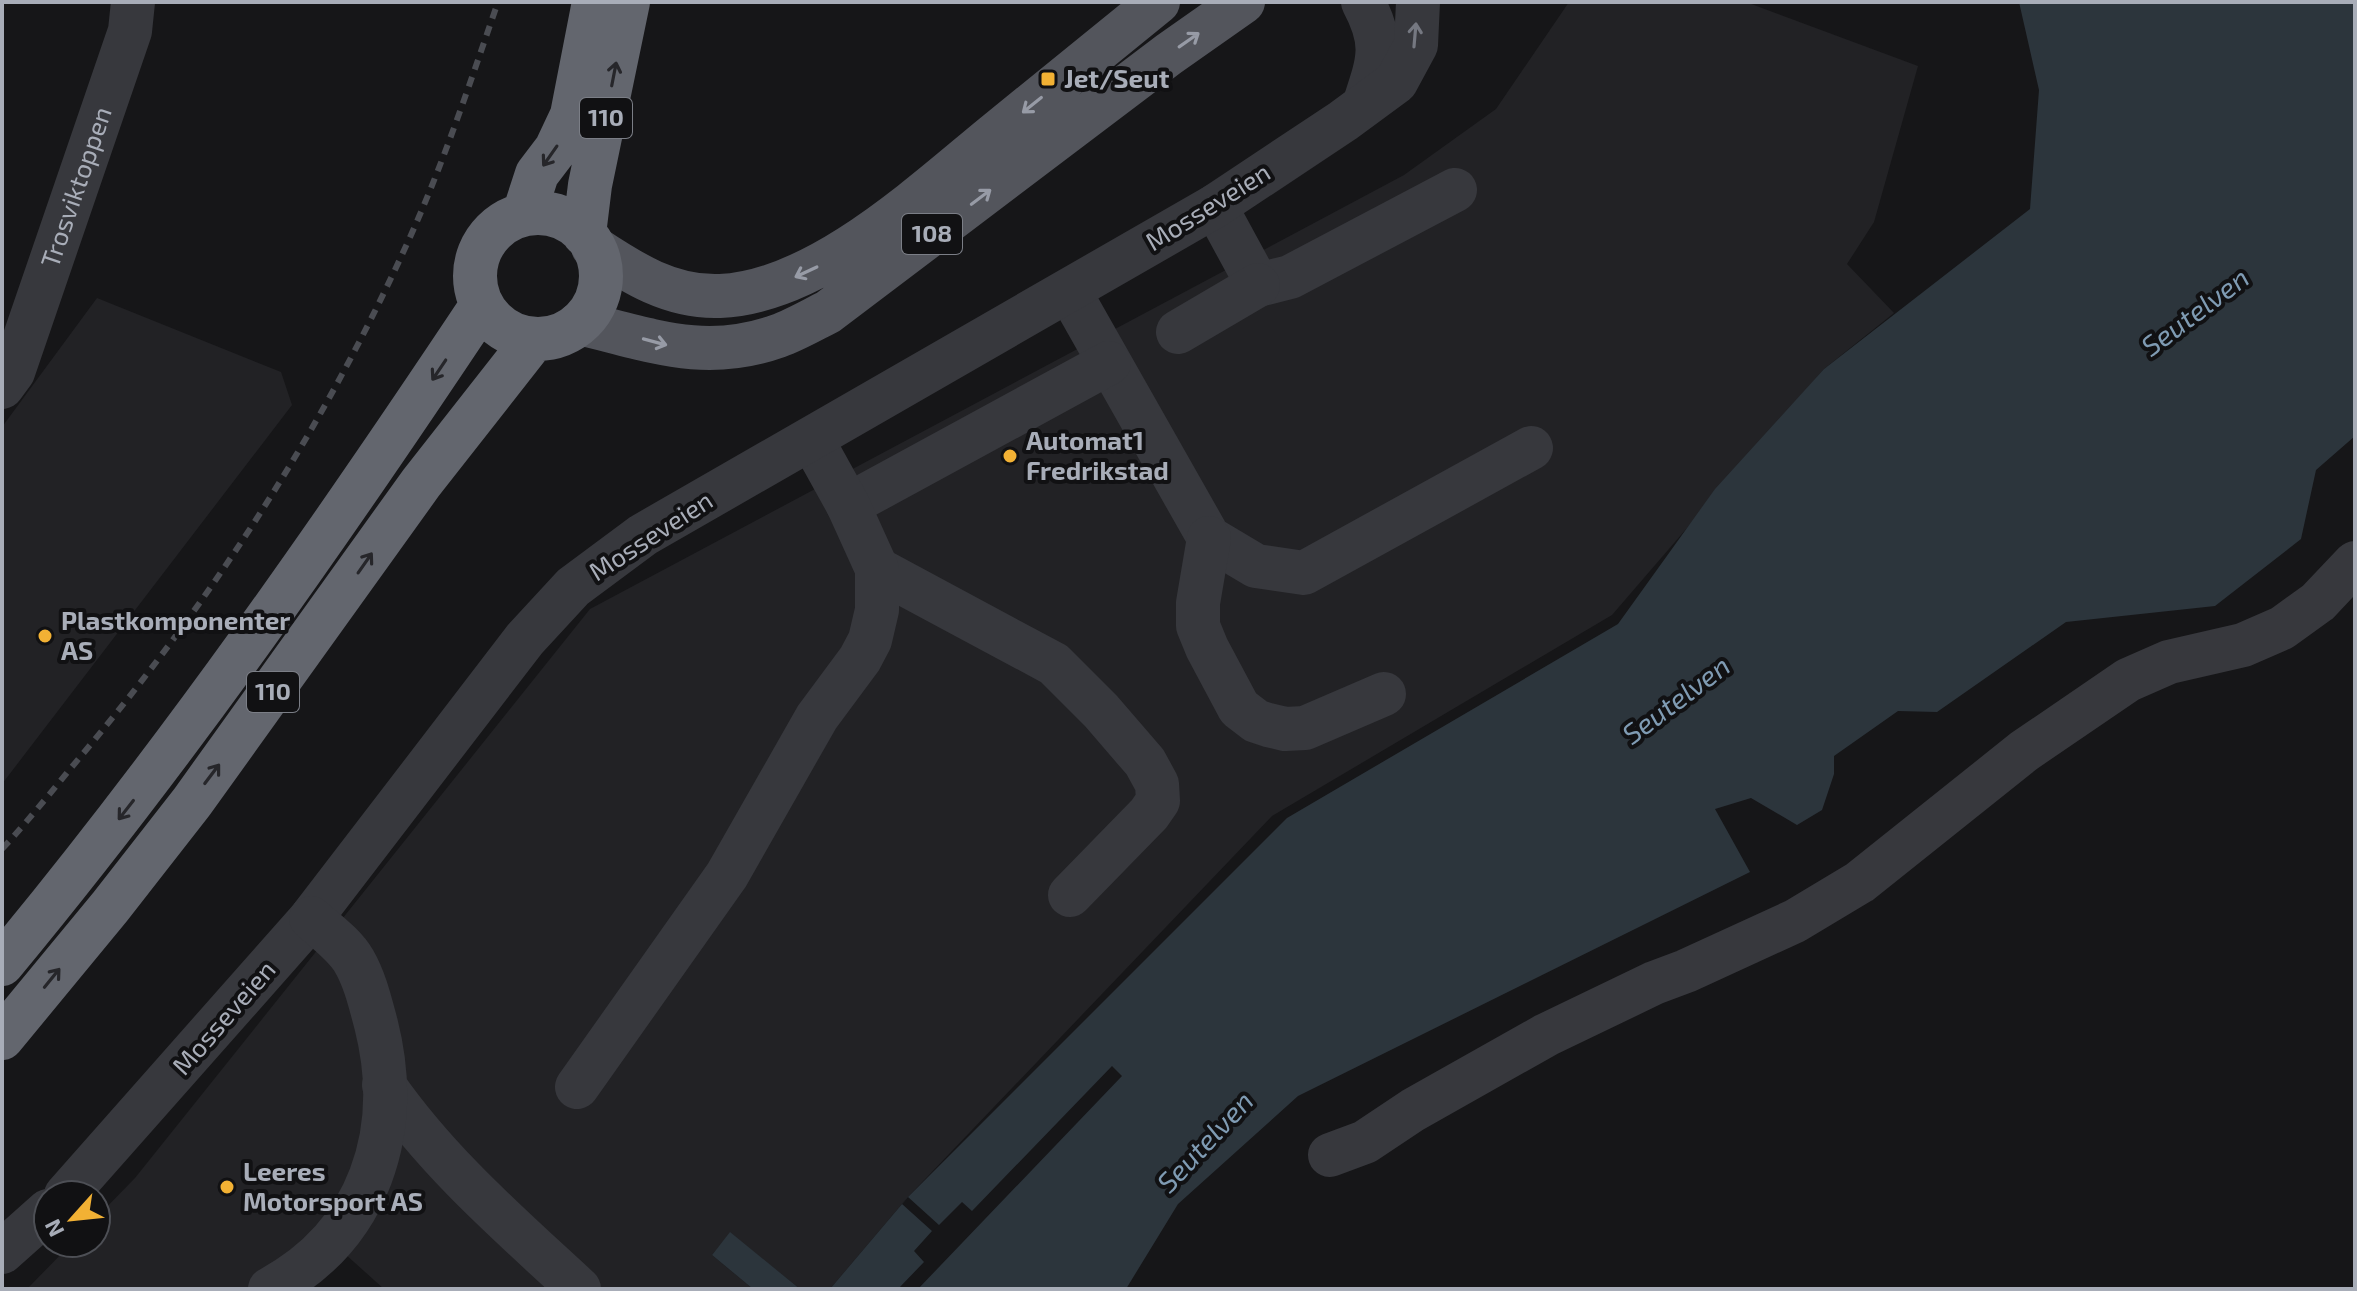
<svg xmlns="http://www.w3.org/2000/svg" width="2357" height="1291" viewBox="0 0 2357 1291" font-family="'Exo 2',sans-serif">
<rect width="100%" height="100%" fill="#161618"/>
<!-- built -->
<path fill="#222225" d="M1569,2h177l172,64 -44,156 -27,42 47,49 -70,56 -212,246 -340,201 -364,381 -78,92h-30l-70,-56 -18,22 41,34h-369l-59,-53 -63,53h-235l45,-46h24v-25l39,-40 455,-569 814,-434 92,-66z
M97,298l184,74 11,33 -290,379v-357z"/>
<!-- water -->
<path fill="#2c353c" d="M2019,2h336v434l-39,34 -15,69 -86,67 -149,16 -129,90 -39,-1 -64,45v18l-12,36 -25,15 -46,-27 -36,11 35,63 -452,224 -120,108 -52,85h-296l78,-92 379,-379 331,-194 97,-135 109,-120 206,-160 9,-119z
M730,1232l70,57h-47l-41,-34z"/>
<!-- pier -->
<path fill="#161618" d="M1112,1066l10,10 -204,213h-20l26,-27 -10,-11 18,-20 -30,-27 6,-7 31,28 23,-23 10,9z"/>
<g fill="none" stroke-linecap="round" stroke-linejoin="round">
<!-- minor -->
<g stroke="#37383d" stroke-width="44">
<path d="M1363,2c22,41 16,58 2,100"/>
<path d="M1215,206l43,79 32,-8 165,-87"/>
<path d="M1069,291l140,247 47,28 48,7 227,-125"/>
<path d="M1178,332l80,-47"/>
<path id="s1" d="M2,387l11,-15 117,-341 3,-29"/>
<path d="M848,505l261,-142"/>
<path d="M1209,538l-11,65v23l9,22 32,60 17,13 12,4 17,4 20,-1 79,-34"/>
<path d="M877,569l177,95 47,47 44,51 12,22 1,17 -9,13 -79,81"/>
<path d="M384,1085c54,78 126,140 195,204"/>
<path d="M577,1087l150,-212 90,-158 43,-58 10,-19 7,-30v-41l-29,-64 -36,-65"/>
<path d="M1330,1155l35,-13 48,-32 133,-75 108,-52 32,-12 109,-50 65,-39 164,-131 104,-71 41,-18 74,-17 39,-17 36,-26 37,-39"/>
<path d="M66,1195l245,-277 214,-279 48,-52 70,-52 572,-329 128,-85 53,-39 20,-37 2,-43"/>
<path d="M2,1252l46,-41"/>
<path d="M270,1289c100,-54 133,-158 106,-265 -6,-22 -11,-44 -22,-63 -10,-17 -29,-30 -43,-43"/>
</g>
<!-- major -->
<path stroke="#53555c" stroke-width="44" d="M593,247c39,26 78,51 127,49 97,-4 201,-101 273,-160 55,-44 110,-89 165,-134
M580,323c71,17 125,39 198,13 17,-6 34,-16 50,-24l341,-258 74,-52"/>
<!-- highway -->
<path stroke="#63666e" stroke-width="44" d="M475 276a63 63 0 1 1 126 0a63 63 0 1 1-126 0Z
M524,214l13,-40 19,-25 16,-34 22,-113
M584,234l6,-49 38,-183
M2,964c174,-210 329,-432 480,-659
M2,1038l108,-131 82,-105 229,-319 113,-144"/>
<!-- rail -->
<path stroke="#4a4c52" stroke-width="6" stroke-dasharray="10 8" stroke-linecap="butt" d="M2,849c28,-30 53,-62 79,-93 133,-158 245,-332 330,-521 34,-76 60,-155 87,-233"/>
</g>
<!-- one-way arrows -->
<defs><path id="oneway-shaft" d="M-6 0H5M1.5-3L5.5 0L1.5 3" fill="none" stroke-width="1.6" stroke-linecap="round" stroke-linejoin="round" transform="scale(2)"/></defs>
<use stroke="#757881" href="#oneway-shaft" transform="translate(1415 35) rotate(-85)"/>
<g stroke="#979ba6">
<use href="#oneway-shaft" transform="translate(1189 40) rotate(-35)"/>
<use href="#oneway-shaft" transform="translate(1032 105) rotate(141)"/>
<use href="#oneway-shaft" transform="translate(981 197) rotate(-37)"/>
<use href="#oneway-shaft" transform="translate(806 272) rotate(155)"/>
<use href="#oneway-shaft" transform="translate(655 342) rotate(15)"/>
</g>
<g stroke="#26262a">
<use href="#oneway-shaft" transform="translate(614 74) rotate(-79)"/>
<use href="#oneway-shaft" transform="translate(550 156) rotate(125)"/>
<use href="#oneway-shaft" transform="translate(439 370) rotate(124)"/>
<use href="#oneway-shaft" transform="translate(365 563) rotate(-55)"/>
<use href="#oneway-shaft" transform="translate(212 774) rotate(-53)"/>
<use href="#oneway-shaft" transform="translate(126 810) rotate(128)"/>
<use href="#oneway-shaft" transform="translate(52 978) rotate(-51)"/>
</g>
<!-- markers -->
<g fill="#f2b134" stroke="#111113" stroke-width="3">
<rect x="1040" y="71" width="16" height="16" rx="4"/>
<circle cx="1010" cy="456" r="8"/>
<circle cx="45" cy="636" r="8"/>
<circle cx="227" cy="1187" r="8"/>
</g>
<g text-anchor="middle" stroke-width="8" stroke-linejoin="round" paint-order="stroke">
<!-- shield labels -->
<g fill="#111113" stroke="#7b7e86" stroke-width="2">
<rect x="580" y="98" width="52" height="40" rx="6"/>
<rect x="902" y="214" width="60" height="40" rx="6"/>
<rect x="247" y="672" width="52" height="40" rx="6"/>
</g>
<g font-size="24" font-weight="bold" fill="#a8adb8">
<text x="606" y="126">110</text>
<text x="932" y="242">108</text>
<text x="273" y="700">110</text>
</g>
<!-- poi labels -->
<g font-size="26" font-weight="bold" fill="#a8adb8" stroke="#111113" text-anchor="start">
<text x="1064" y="88">Jet/Seut</text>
<text x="1026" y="450">Automat1<tspan x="1026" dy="30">Fredrikstad</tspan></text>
<text x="61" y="630">Plastkomponenter<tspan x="61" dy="30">AS</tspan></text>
<text x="243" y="1181">Leeres<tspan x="243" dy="30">Motorsport AS</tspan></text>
</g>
<!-- street labels -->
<g font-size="26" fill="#a8adb8" stroke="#111113">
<text dy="9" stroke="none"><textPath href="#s1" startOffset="214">Trosviktoppen</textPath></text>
<text transform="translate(1208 207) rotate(-32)" y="9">Mosseveien</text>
<text transform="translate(651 536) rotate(-33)" y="9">Mosseveien</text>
<text transform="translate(224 1018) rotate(-49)" y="9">Mosseveien</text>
</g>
<!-- water labels -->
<g font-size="28" font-style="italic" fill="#7f9bb3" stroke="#111113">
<text transform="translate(2195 312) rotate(-37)" y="10">Seutelven</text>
<text transform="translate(1676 700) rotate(-37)" y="10">Seutelven</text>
<text transform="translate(1205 1142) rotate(-47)" y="10">Seutelven</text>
</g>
</g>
<!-- border -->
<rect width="2357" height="1291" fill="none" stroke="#a8adb8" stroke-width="8"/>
<!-- north arrow -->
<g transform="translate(72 1219) rotate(243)"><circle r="38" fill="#111113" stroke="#4d4f55" stroke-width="2"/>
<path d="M0-6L14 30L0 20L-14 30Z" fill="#f2b134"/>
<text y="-12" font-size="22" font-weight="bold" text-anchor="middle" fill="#a8adb8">N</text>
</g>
</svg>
